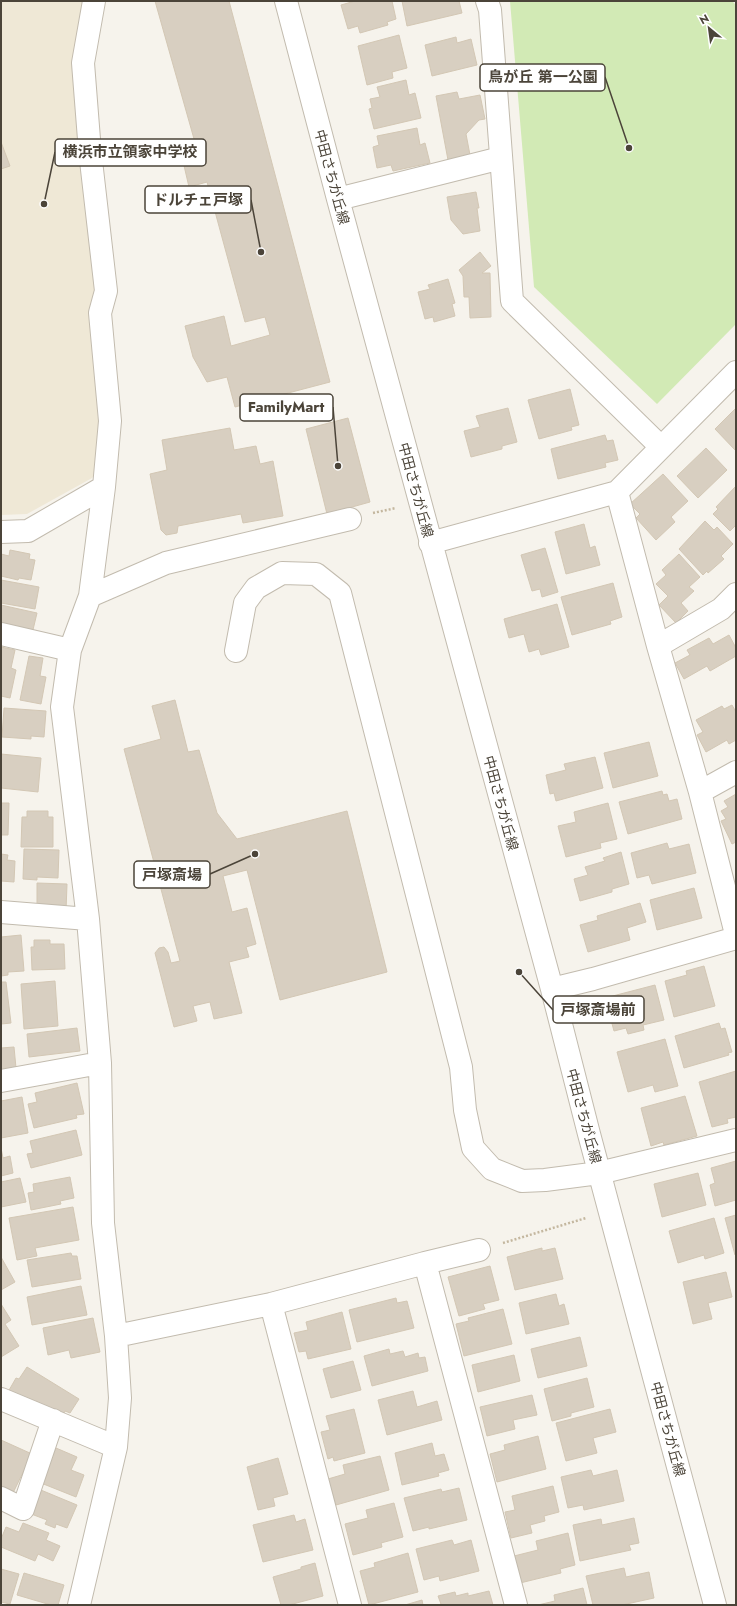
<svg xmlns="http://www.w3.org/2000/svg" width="737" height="1606" viewBox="0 0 737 1606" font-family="Jost,'Noto Sans JP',sans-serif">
<rect width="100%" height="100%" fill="#f6f3ec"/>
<!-- education -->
<path fill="#efe8d6" d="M1,1h83l-7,30 -1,92 23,162 -9,26 8,108v49l-6,10 -65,36 -26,1z"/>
<!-- green -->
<path fill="#d2eab5" d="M510,1h222l4,4v319l-79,80 -123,-117z"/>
<!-- building -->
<path fill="#d8cfc1" stroke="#d3c7b4" d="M155,1h74l101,381 -95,25 -8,-30 -20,5 -14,-25 -8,-31 39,-10 7,30 39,-11 -5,-18 -20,5 -38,-140 -18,5 -7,-30 16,-4z
M355,1h37l4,18 -9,3 1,3 -28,8 -2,-7 -10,3 -7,-24z
M402,1h57l3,12 -55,13z
M399,35l8,33 -15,4 1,6 -26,7 -9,-39z
M456,37l1,6 14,-4 6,26 -45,11 -7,-31z
M406,80l3,15 6,-2 6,25 -47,11 -5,-20 3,-1 -2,-9 10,-2 -3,-10z
M457,92l2,7 21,-4 5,24 -6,1 -13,14 4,21 -22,5 -12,-64z
M417,128l3,17 5,-2 5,20 -37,8 -2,-6 -14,3 -4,-21 6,-2 -2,-9z
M1,142l9,24 -9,3z
M476,192l3,16h-2l3,23 -17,3 -12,-14 -4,-23z
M480,252l11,14 -9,7h8l1,44 -21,1 -1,-21h-5l-1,-21 -4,-6z
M448,279l7,24 -3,1 3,12 -21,6 -1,-5 -8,2 -7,-27 12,-3 -2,-4z
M570,389l9,36 -8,2 1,3 -33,9 -11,-39z
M508,408l9,34 -15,4v3l-31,8 -7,-26 16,-4 -4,-11z
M736,408v43l-21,-22z
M348,418l22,84 -43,12 -21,-85z
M230,428l4,22 22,-4 4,18 13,-3 10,55 -40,7 -2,-9 -63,12 -1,7 -11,2 -5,-5 -11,-56 17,-4 -5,-30z
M605,435l2,6 6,-1 5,20 -13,3 1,4 -48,12 -7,-30z
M706,448l21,22 -29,28 -21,-22z
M663,474l25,27 -17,16 4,5 -19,18 -20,-22 4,-4 -10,-10z
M736,486v39l-6,6 -17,-17 5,-5 -2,-2z
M705,521l9,9 3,-3 16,17 -12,12 3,3 -16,14 -1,-2 -4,4 -24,-26z
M584,524l6,24 5,-2 5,19 -34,9 -11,-42z
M545,548l13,44 -16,5 -2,-8 -8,2 -11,-36z
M10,550l20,4 -1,5 6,1 -4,20 -12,-2 -1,2 -17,-4v-22l8,2z
M679,554l21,23 -11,10 5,4 -13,12 7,8 -12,12 -17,-18 9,-9 -12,-12 10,-9 -4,-5z
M1,580l38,7 -4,22 -34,-6z
M613,583l9,34 -12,4 1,3 -39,11 -11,-38z
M557,604l12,43 -28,8 -2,-6 -10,3 -5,-18 -15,4 -5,-19z
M1,605l36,8 -5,21 -31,-3z
M729,635l7,13v8l-26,15 -3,-5 -23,13 -9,-16 15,-8 -3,-5 22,-12 4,6z
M1,647l14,3 -4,18 5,2 -6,28 -9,-2z
M29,656l14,2 -3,18 6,1 -5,27 -21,-4z
M175,700l13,52 11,-2 18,63 20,26 110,-28 40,161 -107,28 -33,-130 -24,6 9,36 15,-4 9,36 -10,3 3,10 -20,5 13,51 -28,6 -4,-17 -17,4 4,15 -23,6 -19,-74 4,-5 5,-1 4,5 3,11 9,-2 -56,-212 37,-10 -9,-33z
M732,705l4,7v28l-7,4 -2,-4 -21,12 -9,-17 6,-3 -7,-12 26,-14 2,3z
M4,708l42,3 -2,26 -13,-1v3l-29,-2z
M649,742l9,34 -45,12 -9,-35z
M1,754l40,4 -3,34 -37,-4z
M595,757l8,31 -47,13 -2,-8 -4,1 -4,-19 20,-5 -2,-6z
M662,791l1,4 4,-1 2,7 8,-2 5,20 -54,15 -9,-32z
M736,794v48l-4,2 -11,-23 5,-2 -5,-8 7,-4 -4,-6z
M1,803h8l-1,32h-7z
M608,803l9,36 -17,4 1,5 -35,9 -8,-31 18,-4 -2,-10z
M27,811h21v6h5v30h-32l1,-30h5z
M667,843l2,6 20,-5 7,29 -44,11 -3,-9 -12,3 -6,-25z
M24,849l35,1 -1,28 -21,-1v3l-14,-1z
M621,852l8,32 -17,5v3l-32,9 -6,-22 14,-4 -3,-8 20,-6 -2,-3z
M1,854l7,1 -1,5 8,1 -1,21 -13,-1z
M37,883l30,1 -1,27h-29z
M694,888l8,30 -45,12 -7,-30z
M640,903l6,19 -19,6 3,12 -42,12 -8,-27 18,-5 -1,-4z
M21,935l3,36 -16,1v3l-7,1v-39z
M34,940h16v4h14l1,25 -33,1 -1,-23h3z
M704,966l11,40 -41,11 -9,-36 22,-6 -1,-4z
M55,981l3,45 -34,3 -3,-45z
M1,982h5l5,41 -10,1z
M655,985l9,35 -21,5 1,5 -16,4 -2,-6 -12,3 -9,-33z
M719,1023l2,6 4,-1 7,24 -4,1 1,2 -45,13 -9,-32z
M77,1028l3,23 -51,6 -2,-23z
M665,1039l13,47 -23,6 -2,-7 -25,7 -11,-40z
M14,1047l2,21 -15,5v-25z
M736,1071v46l-9,2 1,4 -16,4 -13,-45z
M77,1083l7,31 -8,1 1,3 -43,10 -6,-24 9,-2 -2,-9z
M685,1096l12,40 -33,9 -1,-3 -12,4 -10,-38z
M22,1097l6,36 -27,5v-37z
M76,1130l6,25 -51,13 -4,-14 6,-1 -3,-12z
M1,1148l2,10 7,-2 3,17 -12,3z
M736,1161v39l-21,6 -5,-21 5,-2 -4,-15z
M698,1173l8,32 -44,12 -8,-33z
M70,1177l4,21 -14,3 1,3 -30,6 -3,-17 6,-1 -1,-8z
M20,1178l6,24 -25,5v-25z
M73,1207l6,33 -44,8 2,8 -20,4 -8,-42z
M736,1215v40h-1l-10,-37z
M714,1218l10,35 -19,6 -1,-4 -26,8 -9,-32z
M542,1248v3l13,-3 8,31 -48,11 -8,-33z
M71,1253l1,3h5l4,23 -49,8 -5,-27z
M1,1257l14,25 -14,8z
M490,1266l9,34 -16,4 2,5 -26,7 -11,-39z
M726,1272l6,25 -24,6 4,16 -19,5 -10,-42z
M81,1286l6,29 -55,10 -5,-28z
M556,1294l3,12 5,-2 5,20 -43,10 -7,-31z
M396,1298l1,5 10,-2 7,27 -57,14 -8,-32z
M1,1304l10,16 -6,4 14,22 -18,11z
M503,1309l9,35 -48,12 -8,-32 13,-3 -1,-3z
M342,1312l9,37 -43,10 -2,-8 -7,1 -5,-19 14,-3 -2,-8z
M93,1318l7,34 -29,6 -2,-8 -21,5 -5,-27z
M580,1337l7,29 -49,12 -7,-29z
M389,1349l1,5 13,-3 2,6 13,-4 1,5 6,-1 3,14 -56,15 -8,-30z
M514,1355l6,26 -42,11 -6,-27z
M353,1361l8,29 -30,8 -8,-29z
M27,1367l52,32 -9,14 -5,-2 -3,6 -26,-16 -4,6 -24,-15 8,-14 3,1z
M587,1378l7,29 -23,6v3l-19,5 -8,-32z
M413,1391l4,16 20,-6 5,19 -55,15 -9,-35z
M532,1395l5,20 -24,5 2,9 -28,7 -7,-29z
M354,1409l11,44 -31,8 -1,-4 -5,2 -7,-27 9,-2 -4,-14z
M610,1409l6,23 -23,6 4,15 -31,8 -10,-38z
M538,1436l8,33 -49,13 -7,-28 15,-4 -1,-5z
M1,1440l31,14 -21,43 -10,-5z
M432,1443l3,13 9,-2 5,16 -11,3 1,3 -37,9 -7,-32z
M56,1448l21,9 -6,13 13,5 -8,22 -35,-14z
M380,1456l9,34 -53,15 -8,-26 17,-5 -2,-9z
M278,1458l10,36 -15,4 2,8 -17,4 -11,-43z
M591,1470l2,6 24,-6 7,31 -40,9 -1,-5 -15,3 -7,-31z
M553,1486l6,26 -15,4 1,5 -15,4 2,8 -21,5 -6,-26 10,-2 -3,-14z
M36,1488l41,17 -10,23 -11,-4 -1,4 -10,-4 2,-4 -21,-8z
M459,1488l8,32 -38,9v-2l-16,4 -9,-33 37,-9 1,3z
M394,1503l9,34 -22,6 1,4 -29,8 -8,-31 23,-6 -2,-8z
M294,1515l2,7 9,-3 8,31 -50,12 -10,-37z
M634,1518l5,25 -10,2 2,5 -51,11 -7,-36 28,-6 1,6z
M23,1523l26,10 -3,7 14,6 -7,15 -15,-7 -3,7 -34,-14v-8l5,-12 13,5z
M568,1533l7,32 -15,4 1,4 -41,10 -6,-27 24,-6 -2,-9z
M452,1540l2,5 17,-5 8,31 -39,10 -1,-5 -15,4 -8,-31z
M408,1553l10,39 -49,13 -9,-34 15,-4 -1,-4z
M315,1563l8,33 -34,9h-8l-8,-28 28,-8v-2z
M624,1568l2,9 23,-5 5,26 -32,7h-29l-7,-29z
M1,1569l18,5 -9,30 -9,-2z
M24,1573l40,12 -6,20h-7l-34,-10z
M583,1588l4,17h-49l17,-4 -1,-6z
M489,1591l4,14h-55l3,-1 -3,-8 17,-4 1,4 12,-3v3z
M422,1600l1,5h-18z"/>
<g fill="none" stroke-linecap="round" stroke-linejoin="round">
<defs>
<path id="minor" d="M286,1l52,198 214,790 37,145 126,471
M487,1l3,9 22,291 149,146
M338,199l163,-41
M617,492l41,154 42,146 36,142
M1,532l27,-1 76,-44
M430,543l187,-51 119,-120
M90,596l76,-33 184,-44
M1,634l69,16
M658,646l63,-37 15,-15
M236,651l9,-48 11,-15 26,-15 34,1 24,19 121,474 4,43 8,38 19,21 30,12 23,-1 54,-7 137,-33
M700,792l36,-20
M1,912l87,7
M552,989l41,-10 143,-41
M1,1081l99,-18
M425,1263l54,-13
M271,1304l79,301
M116,1336l155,-32 154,-41 91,342
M1,1399l115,48
M1,1498l22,11 30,-89
M79,1605l37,-158 4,-49 -4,-62 -13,-113 -3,-160 -12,-144 -26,-212 8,-57 20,-54 14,-109 6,-66 -10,-108 6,-22 -16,-139 -7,-89 11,-62"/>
</defs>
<!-- minor casing -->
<use href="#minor" stroke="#c2bbae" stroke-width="24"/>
<!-- path -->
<path stroke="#c4b79f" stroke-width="2.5" stroke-dasharray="2 2" stroke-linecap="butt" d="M373,513l23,-5
M503,1243l83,-25"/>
<!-- minor -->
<use href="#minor" stroke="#fff" stroke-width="22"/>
</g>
<g text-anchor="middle" stroke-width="4" stroke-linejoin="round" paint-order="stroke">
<!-- street labels -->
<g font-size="14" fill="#4b4439" stroke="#fff">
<text transform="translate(332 177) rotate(75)" y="5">中田さちが丘線</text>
<text transform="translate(416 490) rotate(75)" y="5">中田さちが丘線</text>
<text transform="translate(501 803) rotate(75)" y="5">中田さちが丘線</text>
<text transform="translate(584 1116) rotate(75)" y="5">中田さちが丘線</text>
<text transform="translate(668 1429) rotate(75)" y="5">中田さちが丘線</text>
</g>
</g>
<!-- callouts -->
<path fill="none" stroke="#4b4439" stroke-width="1.5" d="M629 148L605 77M44 204L55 152M261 252L251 200M338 466L333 407M255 854L210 874M519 972L553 1010"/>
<g fill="#4b4439" stroke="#fff" stroke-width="1.5">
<circle cx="629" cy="148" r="4"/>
<circle cx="44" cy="204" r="4"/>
<circle cx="261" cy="252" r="4"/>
<circle cx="338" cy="466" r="4"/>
<circle cx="255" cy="854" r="4"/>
<circle cx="519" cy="972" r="4"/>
</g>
<g fill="#fff" stroke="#4b4439" stroke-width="1.5">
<rect x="480" y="64" width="125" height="27" rx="4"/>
<rect x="55" y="139" width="151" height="27" rx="4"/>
<rect x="145" y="186" width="106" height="27" rx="4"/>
<rect x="240" y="394" width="93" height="27" rx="4"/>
<rect x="134" y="861" width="76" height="27" rx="4"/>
<rect x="553" y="996" width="91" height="27" rx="4"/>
</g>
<g font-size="15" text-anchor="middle" font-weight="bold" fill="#4b4439">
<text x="543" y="82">鳥が丘 第一公園</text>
<text x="130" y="157">横浜市立領家中学校</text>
<text x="198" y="205">ドルチェ戸塚</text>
<text x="286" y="412">FamilyMart</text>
<text x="172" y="880">戸塚斎場</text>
<text x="598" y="1015">戸塚斎場前</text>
</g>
<!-- border -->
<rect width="737" height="1606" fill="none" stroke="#4b4439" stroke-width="4"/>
<!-- north arrow -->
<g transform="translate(709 28) rotate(331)" stroke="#ffffff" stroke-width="3" paint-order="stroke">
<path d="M0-3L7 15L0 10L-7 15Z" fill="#4b4439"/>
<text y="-6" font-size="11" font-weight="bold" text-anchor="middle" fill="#4b4439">N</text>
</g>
</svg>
